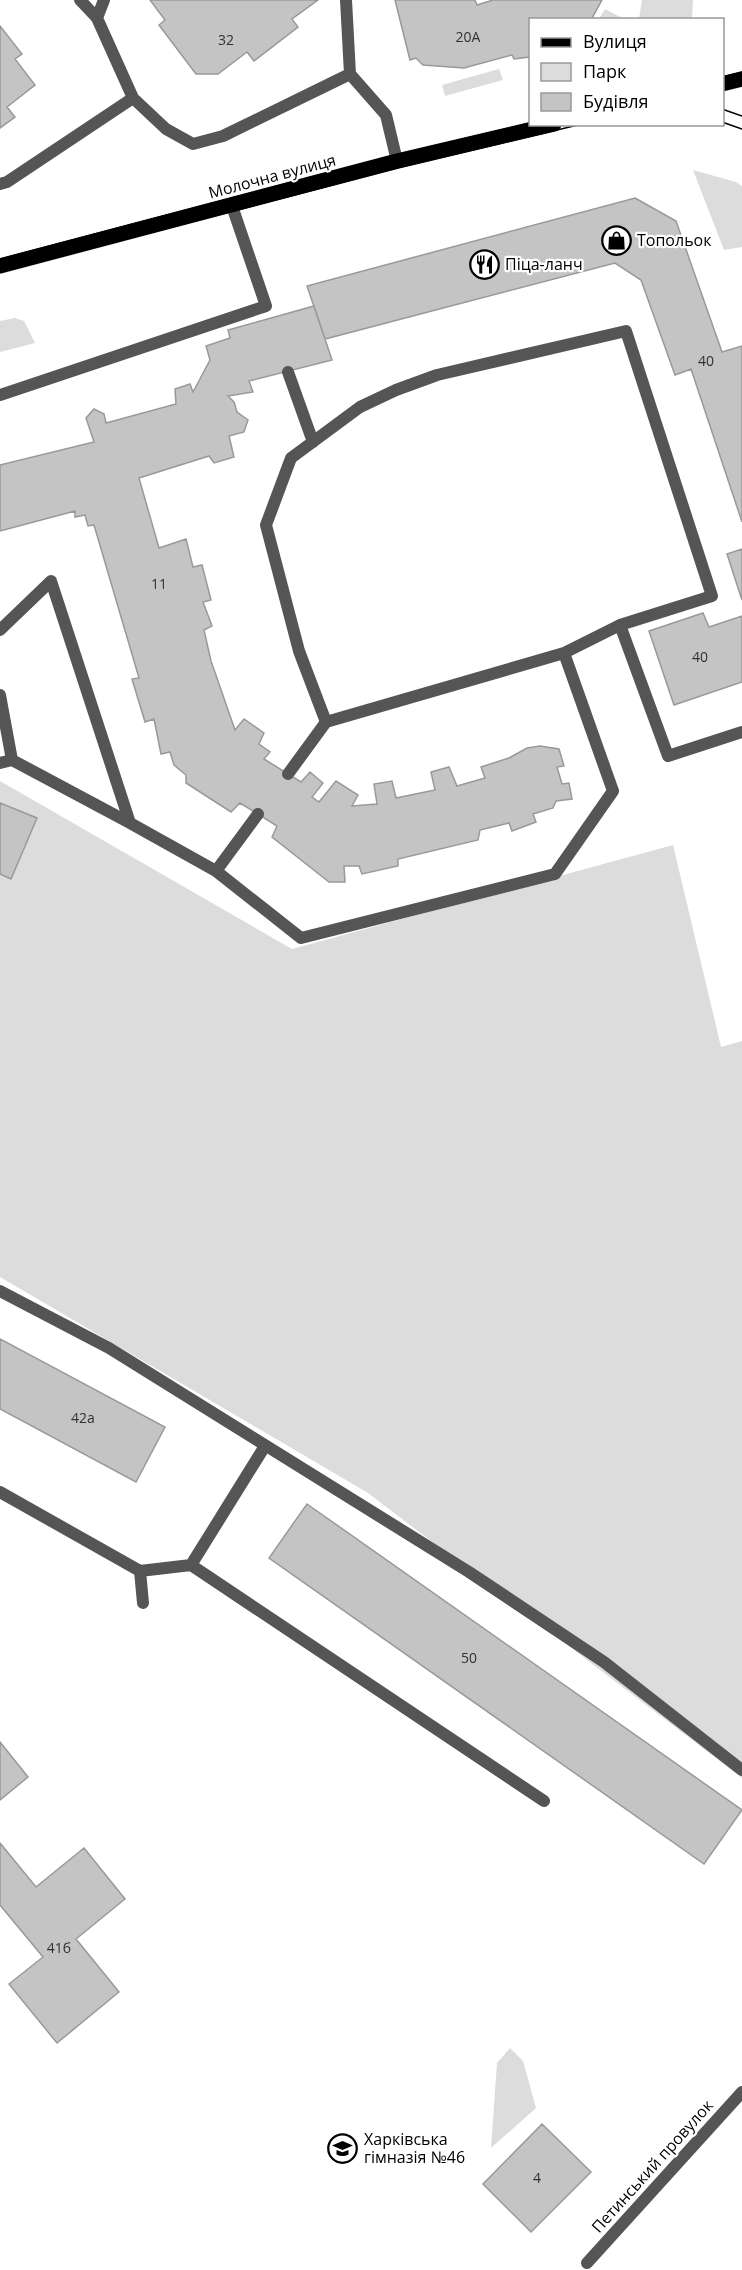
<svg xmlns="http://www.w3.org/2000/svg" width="742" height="2270" viewBox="0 0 742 2270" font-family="'Open Sans',sans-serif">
<rect width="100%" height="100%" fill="#fff"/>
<!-- green -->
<path fill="#dcdcdc" d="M642,0h51l-1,19h-53z
M605,9l19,10h-25z
M499,69l4,11 -58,16 -3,-11z
M693,170l43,12 6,4v61l-18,3z
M15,318l9,3 11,22 -35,9v-31z
M0,781l292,168 381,-104 48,202 21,-6v737l-374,-285 -368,-216z
M510,2048l13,13 13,47 -45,40 6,-85z"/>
<!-- building -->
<path fill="#c4c4c4" stroke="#999" stroke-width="1.5" d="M150,0h168l-26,19 6,8 -44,34 -7,-9 -29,22h-22l-37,-49 6,-5z
M395,0h80l2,5 16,-5h109l-11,20h-61v37l-16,2 -2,-4 -48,13 -41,-3 -7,-7 -6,2z
M0,26l22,28 -7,5 20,26 -28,22 8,10 -15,11z
M635,198l41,23 46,131 20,-6v176l-51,-153 -16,6 -34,-95 -26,-17 -290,76 -18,-53z
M314,306l18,54 -83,21 4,11 -25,4 6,6 3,10 11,8 -4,12 -15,4 5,21 -20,6 -5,-7 -70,22 20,70 27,-9 7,28 9,-2 9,35 -8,2 9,24 -8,4 7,31 24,69 9,-11 20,14 -5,11 11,8 -6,7 37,23 9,-10 13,11 -11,14 7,5 17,-21 22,14 -6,11 25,-2 -3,-20 18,-3 4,17 39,-8 -4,-18 18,-5 8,19 28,-8 -4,-11 28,-9 18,-10 13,-2 19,3 5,17 -7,1 5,17 7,-1 3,16 -16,2 -3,7 -20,6 3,8 -24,9 -3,-8 -29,7 -2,10 -80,19v7l-36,8 -3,-8h-15l1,16h-16l-57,-45 5,-11 -19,-12 -18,-11 -9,9 -45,-29v-8l-12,-10 -4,-13 -9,2 -7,-35 -9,3 -13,-43 7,-1 -45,-153 -6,1 -3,-11 -10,2v-6l-75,20v-66l94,-23 -8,-24 8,-9 10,5 2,9 70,-19 -1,-15 15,-5 3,8 17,-32 -4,-14 24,-8 -2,-8z
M742,549v51l-15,-46z
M703,613l6,14 33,-11v66l-68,23 -25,-74z
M0,803l37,15 -26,61 -11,-5z
M0,1339l165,88 -29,55 -136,-73z
M307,1504l435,306 -38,54 -435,-306z
M0,1742l28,35 -28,23z
M0,1843l36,44 48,-39 41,51 -49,40 43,53 -62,51 -48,-59 34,-27 -43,-52z
M542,2124l49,48 -60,60 -48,-48z"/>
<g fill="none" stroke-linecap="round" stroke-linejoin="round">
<defs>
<path id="primary" d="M722,84l20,-5
M0,266l397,-105 157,-37"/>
</defs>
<!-- primary casing -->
<use href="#primary" stroke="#dbdbdb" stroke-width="16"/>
<!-- service -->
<path stroke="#555" stroke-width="12" d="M80,0l17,18
M104,0l-7,18 36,80 33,31 27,15 30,-8 127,-62 36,41 11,46
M346,0l4,74
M0,184l7,-2 126,-84
M288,372l25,70
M0,395l266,-89 -34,-100
M620,625l-56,28 -238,69 -27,-71 -33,-126 25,-67 69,-51 36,-17 41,-15 189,-44 86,265 -92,29 48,131 74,-24
M0,630l51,-49 79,242 86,48 85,67 254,-64 58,-83 -49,-138
M0,695l12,65 -12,3
M12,760l118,63
M288,774l38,-52
M216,871l42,-57
M0,1291l109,57 360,224 135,90 138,108
M0,1492l140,79
M191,1565l353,236
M143,1603l-3,-32 51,-6 74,-119"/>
<!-- minor -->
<path stroke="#555" stroke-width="12" d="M587,2263l155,-171"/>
<!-- primary -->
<use href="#primary" stroke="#000" stroke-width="15"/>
<!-- tram -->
<path stroke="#000" stroke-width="1.5" d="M722,77l20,-5
M722,90l20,-5
M722,109l20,7
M722,122l20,7
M0,259l395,-104 135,-32
M0,272l398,-104 184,-44"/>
</g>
<!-- icons -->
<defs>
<symbol id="shop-ring" viewBox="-11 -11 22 22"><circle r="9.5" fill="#fff" stroke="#000" stroke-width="1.5"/><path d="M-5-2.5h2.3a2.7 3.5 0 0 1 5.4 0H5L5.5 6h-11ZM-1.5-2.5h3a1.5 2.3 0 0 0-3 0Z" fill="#000"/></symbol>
<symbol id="restaurant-ring" viewBox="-11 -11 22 22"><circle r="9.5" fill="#fff" stroke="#000" stroke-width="1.5"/><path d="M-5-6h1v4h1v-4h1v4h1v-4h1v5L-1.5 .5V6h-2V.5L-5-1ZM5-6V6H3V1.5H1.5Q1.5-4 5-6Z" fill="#000"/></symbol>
<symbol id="school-ring" viewBox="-11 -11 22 22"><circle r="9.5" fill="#fff" stroke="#000" stroke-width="1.5"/><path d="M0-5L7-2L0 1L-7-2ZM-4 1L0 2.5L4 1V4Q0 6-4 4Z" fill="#000"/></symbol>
</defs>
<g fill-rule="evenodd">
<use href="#shop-ring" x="600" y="224" width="33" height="33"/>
<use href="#restaurant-ring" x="468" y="248" width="33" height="33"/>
<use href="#school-ring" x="326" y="2132" width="33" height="33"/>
</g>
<g text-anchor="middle" stroke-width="4.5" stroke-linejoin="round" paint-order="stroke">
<!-- number labels -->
<g font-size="14" fill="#313131">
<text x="468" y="42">20А</text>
<text x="226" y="45">32</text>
<text x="706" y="366">40</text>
<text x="159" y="589">11</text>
<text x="700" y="662">40</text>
<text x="83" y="1423">42а</text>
<text x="469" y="1663">50</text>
<text x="59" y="1953">41б</text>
<text x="537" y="2183">4</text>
</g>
<!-- street labels -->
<g font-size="16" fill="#000" stroke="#fff">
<text transform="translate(272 176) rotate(-15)" y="6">Молочна вулиця</text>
<text transform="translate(652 2166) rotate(-48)" y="6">Петинський провулок</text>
</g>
<!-- poi labels -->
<g font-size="16" fill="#000" stroke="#fff" text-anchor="start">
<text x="637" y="246">Топольок</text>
<text x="505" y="270">Піца-ланч</text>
<text x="364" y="2145">Харківська<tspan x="364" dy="18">гімназія №46</tspan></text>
</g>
</g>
<!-- legend -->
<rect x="529" y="18" width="195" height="108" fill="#ffffff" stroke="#999999" stroke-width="1.5"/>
<rect x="541" y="38" width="30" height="9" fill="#000000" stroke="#999999" stroke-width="1.5"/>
<text x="583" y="48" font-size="18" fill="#000000">Вулиця</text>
<rect x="541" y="63" width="30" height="18" fill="#dcdcdc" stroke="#999999" stroke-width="1.5"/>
<text x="583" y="78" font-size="18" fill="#000000">Парк</text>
<rect x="541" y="93" width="30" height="18" fill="#c4c4c4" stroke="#999999" stroke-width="1.5"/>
<text x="583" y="108" font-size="18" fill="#000000">Будівля</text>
</svg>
